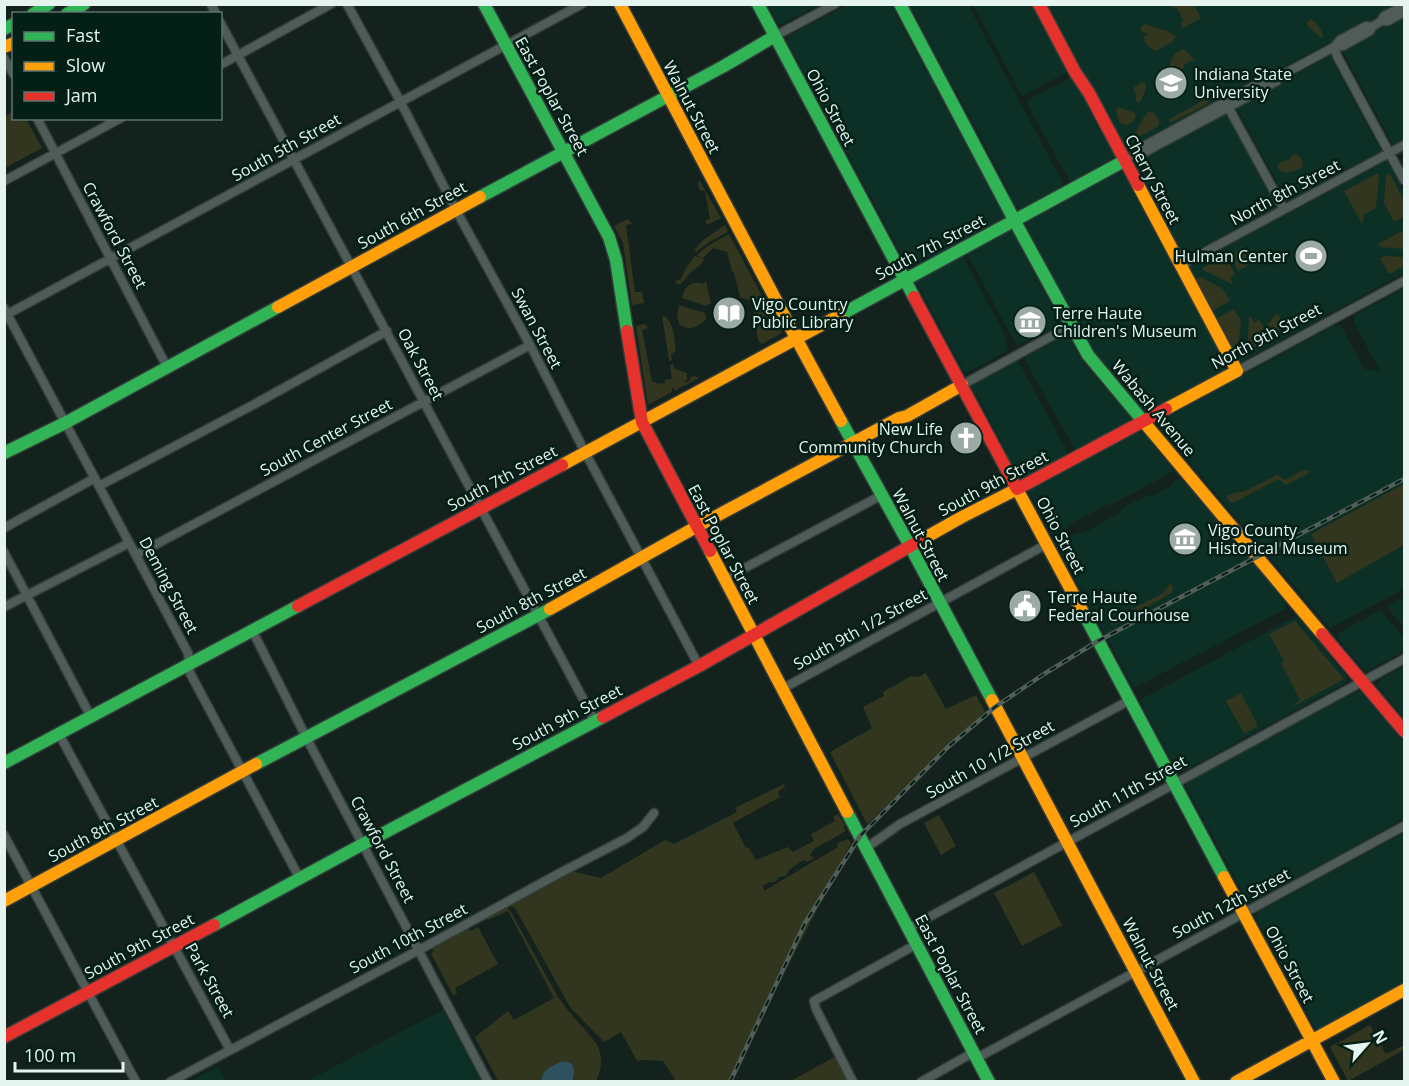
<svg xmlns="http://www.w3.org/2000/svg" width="1409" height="1086" viewBox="0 0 1409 1086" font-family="'Open Sans',sans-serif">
<rect width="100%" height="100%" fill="#13221d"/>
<!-- built -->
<path fill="#0d3026" d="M768,5h51l-39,20 -2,-2z
M847,5h44l35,66 4,2 5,9 -1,4 62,115 3,1 5,10v6l-50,26v2l-15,8h-3l-26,13 -3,-2 -120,-224 1,-5z
M907,5h61l94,176v5l-40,22h-5l-3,-3 -5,-9 1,-3 -54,-102 -3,-1 -12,-23v-3l-28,-53 -3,-1z
M973,5h59l35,64v3l-45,24z
M1045,5h355l-155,83 -8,1 -16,8 -4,6 -92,48z
M1404,15v124l-11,6 -51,-95z
M1330,56l51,95 -92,50h-2l-51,-94z
M1072,77l14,21v6l13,26 5,2 11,23 -2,3 -43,24 -43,-78 1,-4z
M1221,115h3l5,4 47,87 -2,3 -91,48 -50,-94 17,-11 5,1 15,-8 2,-4z
M1386,161l2,1 16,30v81l-165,90 -51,-95z
M1117,171l6,2 44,83 4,2 56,104 -2,8 -77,41h-4l-2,-2 -11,-12v-4l-14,-16 -5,-1 -18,-22 -60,-115 -3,-2 -5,-10 1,-7z
M1009,229l4,1 8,13 -1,4 33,62 4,1 5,10 -2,5 -11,6h-3l-28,15 -2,-2 -49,-90 1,-2z
M960,255l3,2 41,76 1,8 3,6 -3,5 -39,21h-1l-49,-91v-2z
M1404,288v196l-93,50 26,49 67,-38v44l-74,39 -2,-2 -168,-199 -2,-6 1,-2 8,-3 169,-91h3l4,4 21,40 16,2 -26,-49v-5l1,-2z
M1064,334h3l4,3 5,9v4l8,14 35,40h3l9,13 -1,4 -53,29 -3,-2 -49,-88 1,-4 26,-13 1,-3z
M1017,359l51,94 -1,2 -40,22 -6,1 -5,-4 -9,-17v-4l-30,-57 -4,-2 -3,-7v-2l12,-8h5l25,-13 1,-4z
M1139,432l5,2 27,33 2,4 -1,1 -61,33 -3,-1 -36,19 -1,2 -18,10 -2,-1 -22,-41v-3z
M1180,479l3,1 102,121 1,5 -1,3 -151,79 -77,-143 2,-3 19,-10 5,1 38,-21 2,-4 25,-13 4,1 19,-10 4,-6z
M1404,597v31l-17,-21z
M1379,611h2l23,27v13l-37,20 -3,-2 -26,-31v-3l4,-4z
M1293,618l6,1 47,57v6l-4,3 -158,86h-4l-5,-3 -35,-67v-1z
M1404,667v51l-25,-31 -1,-3 2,-5z
M1358,691l3,1 43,51v76l-152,83h-4l-62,-115v-2l2,-3z
M1404,833v150l-83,45h-6l-58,-108 -1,-5 2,-3z
M443,1010l38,71h-174z
M218,1067l8,14h-35z"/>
<!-- green -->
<path fill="#33361f" d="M1176,5h18l7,13 -18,10 -3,-5 4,-2 -7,-13 -5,1 1,-3z
M1311,19c6,5 10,9 12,17l-2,2 -14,-13v-3z
M1144,24l23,7 9,5 -4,6 -16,9c-6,-3 -11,-7 -13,-14l5,-3 -8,-3 1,-4z
M1184,49l11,11c-12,3 -9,4 -15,14l-7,4 -4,-2c0,-13 2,-23 15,-27z
M1142,82l4,2c0,6 -3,14 -7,19l-3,-2v-6l-3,-7z
M1208,98l2,2 -3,4 -35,18h-3v-3z
M1118,107c7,3 13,3 18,8l-3,7 -7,3 -5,-1 -3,-5 -2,-9z
M1149,111l4,1 6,7v6l-7,5 -18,9 -2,-3c8,-7 9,-18 17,-25z
M13,112l1,6 12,1 16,29 -37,20v-52z
M1294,154c7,2 9,6 9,13 -9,4 -19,10 -26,0l3,-5 8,-2z
M1378,173l1,3 -3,32 -13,7 1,2 -2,7 -18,-33z
M1390,174l14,26v17l-10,5 -10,-19 2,-27z
M700,181l21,37 -14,7 -2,-4 5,-2 -5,-28 -6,-1 -1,-8z
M628,219l4,5 -6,1 9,67h7l2,11 -12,2 -9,-62 -9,-17z
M725,225l3,7 -19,10 -13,10 -1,-3 8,-9z
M1404,230v19l-24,-2 -2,-3z
M729,234l41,77 1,3 -1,4 -7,4h-10l-1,-3 3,-2 -3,-16 -12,-4 -6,-25 -2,-1 -5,-19 -14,-4 -10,10 1,2c-4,6 -9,9 -15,14 -3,4 -6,8 -10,11l-3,-2 -1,-2 6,-2 5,-11 9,-12 7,2 -5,-3 9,-8z
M1242,246l9,17 -4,1 1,1 -10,6 -7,-13z
M1225,255l10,19 -5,3 3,7h-1l-29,-14 -1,-2z
M1385,256l19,1v9l-15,8 -9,-16z
M1200,277l23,12 7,12 -18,10 -16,-32z
M706,281l5,22 -5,3 -24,-8c2,-11 9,-18 21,-14z
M679,305l26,8 1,6c-9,8 -15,12 -26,6l-3,-8z
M1234,309l7,12 -3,25 -5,3 -16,-31z
M1277,313l9,16 -15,2 -4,-6z
M662,315c12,5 12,23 14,35l-5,5 1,5 -3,1z
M1250,316l4,6 6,-2 10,19 -23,12 2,-34z
M774,320l8,13 -20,11c-6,-4 -6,-12 -4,-19l5,2 1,-3z
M645,324l3,4 -6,2 10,52h4l1,2 8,-1v-3l7,-1 -2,-14 3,-1 2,5 12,4v7l-4,3 6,-2 2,-4 4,-1 4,2 -25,13v-3h-2v4l-24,13 -12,-79z
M1304,470h3l3,1 -4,4 -21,10 -5,-5h-3l-42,22h-5l-3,-4 1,-3 8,-3h7l34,-17 2,1 6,4z
M1404,484v61l-67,38 -26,-49z
M1171,584l3,5 -4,5 -53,30 -6,1 -1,-4 6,-4 47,-24 6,-8z
M1295,621l49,58 -50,27 -1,-1 7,-5 -19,-37 3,-2 -15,-27z
M926,673l20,36 30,-14 9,17 -118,112 -37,-72 42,-24 -9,-21 21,-11 -1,-4 28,-16 7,1z
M1241,693l17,33 -14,8 -18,-33z
M784,784l1,3 -7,5 2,5 -47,26 13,25 2,-1 8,13 32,-13 5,5 21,-11 -3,-7 24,-13 -2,-4 5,-3 7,12 -2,1 3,4 -32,18v1l-4,5 4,3 -7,4 -4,-2 -14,10 -3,6 -7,1 -4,5h-6l-6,4 1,5 74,-44 -1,-4 11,-4 3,4 -122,238h-53l-13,-20 -17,-1 -9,1 -16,-29 -17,10 -34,-35 -55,-99 -7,-3 63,-34 30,7 64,-38 9,4 63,-32 -2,-4z
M939,815l17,31 -15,9 -17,-32z
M1034,872l28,53 -40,21 -28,-53z
M506,907l5,5 47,85 9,12 30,35c6,13 5,25 -1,37h-23c1,-4 2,-10 0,-14 -5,-12 -30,-1 -31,14h-44l-23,-44 33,-26 6,9 40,-22 -46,-87 -20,9 -1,-1z
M478,927l20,37 -43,24 2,6 -4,1 -22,-41 4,-5 -3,1 -2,-2 37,-20 4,3z
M1370,1025l16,29 18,-9v5l-56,31 -18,-34z
M836,1056l14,26h-61z"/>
<!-- water -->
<path fill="#2e5160" d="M560,1062c16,-2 15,7 13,19h-31c0,-12 9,-14 18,-19z"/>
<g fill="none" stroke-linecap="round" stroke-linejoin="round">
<defs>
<path id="street" d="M211,4l5,10
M347,4l53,97 56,109 74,135 55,107 114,214
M1381,21l3,-5 18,-9h2
M220,22l375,699
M775,36l60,-32
M1334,47l3,9 67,124
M1334,47l9,-1 27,-15 2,-4 9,-6h7l16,-9
M4,58l10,17
M220,65l111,-61
M1227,105l57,104
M37,118l130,249
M1133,156l11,-10 130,-71 6,1 54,-29 6,-7 26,-14 6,1
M1134,156l13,-5 130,-70 3,-5
M4,181l117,-63
M1181,267l9,-7 214,-115
M4,308l184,345 2,20 110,206
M4,316l578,-312
M1237,371l167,-90
M962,385l110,-60
M99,486l152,-80 136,-75
M4,528l91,-50
M4,552l87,165
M136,555l394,-210
M724,579l158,-84
M4,607l125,-64
M252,630l54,107 182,345
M782,689l265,-145
M59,734l171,316
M4,835l132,247
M866,848l34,-24 230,-124
M909,928l495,-269
M977,1058l427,-232
M170,1082l249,-132 139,-76 69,-36 16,-11 11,-14
M853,1082l-37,-73 -2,-8 103,-57
M921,1082l53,-30"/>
<path id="fast" d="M484,4l125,233 7,23 11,71
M758,4l156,293
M900,4l119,225 69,126 55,66
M33,14l16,-10
M67,14l17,-10
M4,29l10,-5
M480,197l244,-131 51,-30
M840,315l284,-154
M841,421l69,125 82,154
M4,453l61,-30 213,-116
M1085,616l139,261
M4,763l294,-157
M256,764l294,-155
M847,812l142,270
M214,925l149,-81 240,-127"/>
<path id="slow" d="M620,4l176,334 45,83
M4,47l10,-4
M1138,185l99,186 -71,38
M278,307l202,-110
M1143,421l179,213
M562,465l278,-150
M921,540l41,-23 55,-28 68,127
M710,551l137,261
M550,609l146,-82 203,-109 8,-2 55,-31
M992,700l202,382
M1224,877l110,205
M4,901l252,-137
M1236,1082l168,-92"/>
<path id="jam" d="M1039,4l36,68 14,21 49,92
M914,297l103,192 149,-80
M627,331l15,91 68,129
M298,606l264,-141
M1322,634l82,97
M603,717l96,-51 222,-126
M4,1037l210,-112"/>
</defs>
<!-- street casing -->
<use href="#street" stroke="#333d3a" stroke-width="11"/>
<!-- fast casing -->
<use href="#fast" stroke="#333d3a" stroke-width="15"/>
<!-- slow casing -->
<use href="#slow" stroke="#333d3a" stroke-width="15"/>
<!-- jam casing -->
<use href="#jam" stroke="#333d3a" stroke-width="15"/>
<!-- street -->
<use href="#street" stroke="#505c58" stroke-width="8"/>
<!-- fast -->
<use href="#fast" stroke="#30b455" stroke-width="12"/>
<!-- slow -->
<use href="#slow" stroke="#ff9f0a" stroke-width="12"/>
<!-- jam -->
<use href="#jam" stroke="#e5322d" stroke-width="12"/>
<defs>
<path id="rail" d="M730,1082l75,-159 55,-87 88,-89 47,-40 49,-33 54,-33 306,-162"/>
</defs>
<!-- rail casing -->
<use href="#rail" stroke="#525e59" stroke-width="4.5"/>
<!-- rail -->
<use href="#rail" stroke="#031f16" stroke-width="2" stroke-dasharray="7" stroke-linecap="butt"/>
</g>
<!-- icons -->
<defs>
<symbol id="university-disc" viewBox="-11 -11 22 22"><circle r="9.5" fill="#9caaa5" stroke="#031f16"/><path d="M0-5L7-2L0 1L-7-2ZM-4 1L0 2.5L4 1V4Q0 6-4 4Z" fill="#fff"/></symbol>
<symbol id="stadium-disc" viewBox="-11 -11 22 22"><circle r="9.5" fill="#9caaa5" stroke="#031f16"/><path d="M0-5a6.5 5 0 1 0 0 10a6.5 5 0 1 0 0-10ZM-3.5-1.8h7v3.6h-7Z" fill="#fff"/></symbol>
<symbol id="library-disc" viewBox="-11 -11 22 22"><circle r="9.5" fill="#9caaa5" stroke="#031f16"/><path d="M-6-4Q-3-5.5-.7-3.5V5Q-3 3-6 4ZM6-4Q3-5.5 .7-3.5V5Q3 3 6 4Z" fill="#fff"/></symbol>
<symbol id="museum-disc" viewBox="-11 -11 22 22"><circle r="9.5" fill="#9caaa5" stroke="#031f16"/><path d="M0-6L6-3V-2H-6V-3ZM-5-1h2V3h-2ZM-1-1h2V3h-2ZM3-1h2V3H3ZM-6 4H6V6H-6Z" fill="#fff"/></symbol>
<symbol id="church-disc" viewBox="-11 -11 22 22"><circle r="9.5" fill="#9caaa5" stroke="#031f16"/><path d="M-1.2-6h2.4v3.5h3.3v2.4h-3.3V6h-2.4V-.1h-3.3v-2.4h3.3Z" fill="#fff"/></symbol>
<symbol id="civic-disc" viewBox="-11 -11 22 22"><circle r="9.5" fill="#9caaa5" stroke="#031f16"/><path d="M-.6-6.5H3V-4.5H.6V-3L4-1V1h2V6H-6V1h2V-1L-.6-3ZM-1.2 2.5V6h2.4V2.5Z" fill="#fff"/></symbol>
</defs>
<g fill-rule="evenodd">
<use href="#university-disc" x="1152" y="64" width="38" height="38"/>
<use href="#stadium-disc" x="1292" y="237" width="38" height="38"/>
<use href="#library-disc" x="710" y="294" width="38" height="38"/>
<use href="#museum-disc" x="1011" y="303" width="38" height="38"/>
<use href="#church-disc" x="947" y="419" width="38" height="38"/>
<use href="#museum-disc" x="1166" y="520" width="38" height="38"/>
<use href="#civic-disc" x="1006" y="587" width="38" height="38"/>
</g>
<g text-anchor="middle" stroke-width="5" stroke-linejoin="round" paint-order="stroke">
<!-- poi labels -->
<g font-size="16" fill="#e5f4ee" stroke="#031f16" text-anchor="start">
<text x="1194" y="80">Indiana State<tspan x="1194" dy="18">University</tspan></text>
<text x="1288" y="262" text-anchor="end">Hulman Center</text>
<text x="752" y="310">Vigo Country<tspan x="752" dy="18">Public Library</tspan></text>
<text x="1053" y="319">Terre Haute<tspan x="1053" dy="18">Children's Museum</tspan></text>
<text x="943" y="435" text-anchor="end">New Life<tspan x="943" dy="18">Community Church</tspan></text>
<text x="1208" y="536">Vigo County<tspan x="1208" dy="18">Historical Museum</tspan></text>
<text x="1048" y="603">Terre Haute<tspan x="1048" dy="18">Federal Courhouse</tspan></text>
</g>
<!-- street labels -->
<g font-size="16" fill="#e5f4ee" stroke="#031f16">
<text transform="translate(552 96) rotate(61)" y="6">East Poplar Street</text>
<text transform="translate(692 107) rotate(62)" y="6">Walnut Street</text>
<text transform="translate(831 107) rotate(62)" y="6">Ohio Street</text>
<text transform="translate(286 147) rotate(-29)" y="6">South 5th Street</text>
<text transform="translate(1153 179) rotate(62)" y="6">Cherry Street</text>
<text transform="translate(1285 192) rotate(-28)" y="6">North 8th Street</text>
<text transform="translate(412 215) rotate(-29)" y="6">South 6th Street</text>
<text transform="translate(115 235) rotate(62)" y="6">Crawford Street</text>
<text transform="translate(930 247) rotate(-28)" y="6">South 7th Street</text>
<text transform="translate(537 328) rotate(62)" y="6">Swan Street</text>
<text transform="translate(1266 336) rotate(-28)" y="6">North 9th Street</text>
<text transform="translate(421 364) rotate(62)" y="6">Oak Street</text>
<text transform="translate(1154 408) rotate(50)" y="6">Wabash Avenue</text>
<text transform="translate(326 437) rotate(-28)" y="6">South Center Street</text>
<text transform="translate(502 478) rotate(-28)" y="6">South 7th Street</text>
<text transform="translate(993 483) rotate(-28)" y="6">South 9th Street</text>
<text transform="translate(921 535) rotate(62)" y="6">Walnut Street</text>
<text transform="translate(1061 535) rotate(62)" y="6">Ohio Street</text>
<text transform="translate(724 544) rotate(62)" y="6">East Poplar Street</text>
<text transform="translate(169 585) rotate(62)" y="6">Deming Street</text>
<text transform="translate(531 600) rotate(-28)" y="6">South 8th Street</text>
<text transform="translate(860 629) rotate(-29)" y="6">South 9th 1/2 Street</text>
<text transform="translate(567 717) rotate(-28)" y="6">South 9th Street</text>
<text transform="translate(990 759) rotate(-29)" y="6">South 10 1/2 Street</text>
<text transform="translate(1128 791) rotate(-29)" y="6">South 11th Street</text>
<text transform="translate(103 829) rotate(-28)" y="6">South 8th Street</text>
<text transform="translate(383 849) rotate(62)" y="6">Crawford Street</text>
<text transform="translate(1231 903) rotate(-28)" y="6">South 12th Street</text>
<text transform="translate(408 938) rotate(-28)" y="6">South 10th Street</text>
<text transform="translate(139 946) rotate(-28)" y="6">South 9th Street</text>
<text transform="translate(1151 964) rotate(62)" y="6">Walnut Street</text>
<text transform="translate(1290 964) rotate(62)" y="6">Ohio Street</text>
<text transform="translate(951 974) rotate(62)" y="6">East Poplar Street</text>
<text transform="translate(210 980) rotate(61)" y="6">Park Street</text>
</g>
</g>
<!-- border -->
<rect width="1409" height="1086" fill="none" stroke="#e5f4ee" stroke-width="12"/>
<!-- legend -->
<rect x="12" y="12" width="210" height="108" fill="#031f16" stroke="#5d746c" stroke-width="1.5"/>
<rect x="24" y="32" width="30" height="9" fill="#30b455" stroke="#5d746c" stroke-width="1.5"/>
<text x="66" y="42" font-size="18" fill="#e5f4ee">Fast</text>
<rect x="24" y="62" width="30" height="9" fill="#ff9f0a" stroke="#5d746c" stroke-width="1.5"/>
<text x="66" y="72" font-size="18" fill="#e5f4ee">Slow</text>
<rect x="24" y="92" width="30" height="9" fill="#e5322d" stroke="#5d746c" stroke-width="1.5"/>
<text x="66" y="102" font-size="18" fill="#e5f4ee">Jam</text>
<!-- north arrow -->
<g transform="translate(1367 1044) rotate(62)" stroke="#031f16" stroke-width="4.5" paint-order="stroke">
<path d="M0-4.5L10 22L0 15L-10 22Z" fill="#e5f4ee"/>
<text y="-9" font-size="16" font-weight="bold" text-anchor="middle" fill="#e5f4ee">N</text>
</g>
<!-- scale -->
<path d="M15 1062v9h108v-9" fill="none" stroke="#e5f4ee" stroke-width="3"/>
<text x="24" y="1062" font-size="18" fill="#e5f4ee" stroke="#031f16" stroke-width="4.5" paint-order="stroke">100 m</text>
</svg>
